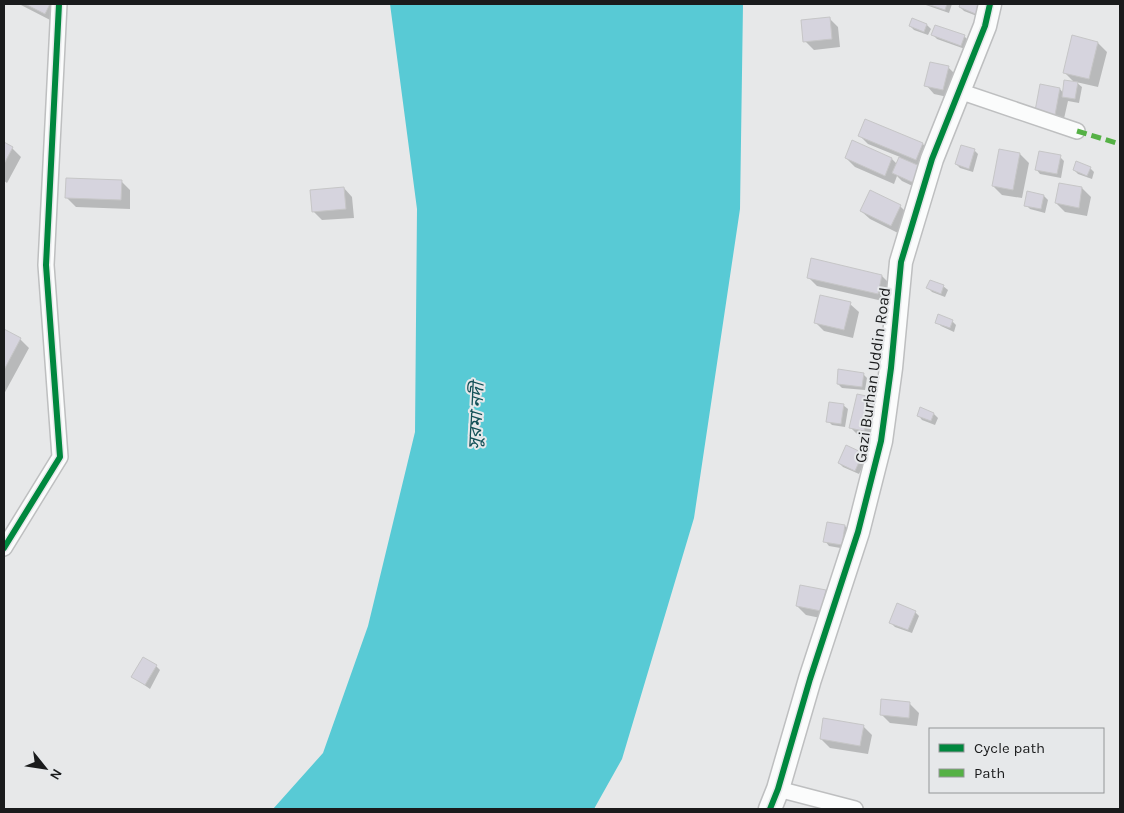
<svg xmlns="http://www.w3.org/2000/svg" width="1124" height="813" viewBox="0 0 1124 813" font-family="Karla,'Noto Sans Bengali',sans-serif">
<rect width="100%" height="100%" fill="#e7e8e9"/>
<!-- water -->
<path fill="#58cad5" d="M390,4h353l-3,205 -46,309 -72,241 -28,50h-321l50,-56 45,-127 47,-194 2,-223z"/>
<!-- shadow -->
<path fill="#0003" d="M19,4h43l-8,18z
M923,4h29l-3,9z
M961,4h19l2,14 -18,-7 -4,-4z
M829,18l9,9 2,20 -26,3 -9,-9z
M927,25l4,4 -3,6 -14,-5 -4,-4z
M933,35l31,1 4,4 -3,9 -28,-10z
M1098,43l9,9 -9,35 -22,-5 6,5 -3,16 -11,-2 -5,22 -17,-4 14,-30 4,5 11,-11 -11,-11z
M948,67l9,9 -5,22 -18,-4 -8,-9z
M866,121l57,23 8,9 -6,15 -8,-4 13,13 -7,14 -21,-10 -5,-5 -3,8 -39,-17 -9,-9 7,-16 39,17 5,5 3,-7 -32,-13 -9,-9z
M4,143l8,5 9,9 -14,26 -3,-2z
M974,150l4,4 -5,18 -13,-4 -4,-4z
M1020,154l9,9 -7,35 -20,-3 -9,-9z
M1060,157l4,4 -3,17 -21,-4 -4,-5z
M1090,168l4,4 -2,7 -14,-5 -4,-4z
M121,181l9,9v19l-54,-2 -9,-9z
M344,188l8,9 2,21 -32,2 -9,-9z
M1082,188l9,9 -4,19 -22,-4 -9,-9z
M1044,196l4,4 -3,13 -15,-4 -4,-4z
M900,206l9,9 -9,19 -30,-15 -9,-8z
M882,276l9,9 -4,17 -70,-16 -9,-9z
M943,286l5,4 -3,7 -13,-5 -4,-4z
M850,304l9,8 -6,26 -29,-7 -9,-9z
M952,321l4,4 -2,7 -13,-6 -4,-4z
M4,330l16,9 9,9 -25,46z
M863,374l4,4 -2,12 -23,-2 -4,-4z
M871,398l8,9 -7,32 -12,-2 -9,-9z
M843,405l5,4 -3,18 -13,-2 -4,-4z
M934,414l4,4 -3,7 -13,-5 -4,-5z
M847,446l16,8 4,4 -8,16 -16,-7 -4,-4z
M828,523l17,3 4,4 -3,19 -17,-3 -4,-5z
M825,591l9,9 -4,20 -24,-5 -9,-9z
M915,612l4,4 -7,17 -17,-6 -5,-5z
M156,666l4,4 -10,19 -17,-12z
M910,704l9,9 -2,13 -27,-3 -9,-9z
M863,726l9,9 -4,19 -38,-6 -9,-9z"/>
<!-- building -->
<path fill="#d6d4de" stroke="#c6c6c7" d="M25,4h25l-5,10z
M927,4h20l-2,6z
M960,4h23l-5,11 -19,-8z
M830,17l2,22 -29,3 -2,-22z
M912,18l15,6 -3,8 -15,-6z
M935,25l30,10 -4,11 -30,-11z
M1072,35l26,7 -9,37 -26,-6z
M930,62l19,4 -6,24 -19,-4z
M1064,80l14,2 -3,17 -13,-2z
M1040,84l20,4 -5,27 -20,-4z
M865,119l58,24 -7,17 -58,-24z
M852,140l40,18 -7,18 -40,-18z
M4,142l9,5 -9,17z
M961,145l14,4 -6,20 -14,-5z
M999,149l21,4 -7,37 -21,-4z
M1039,151l22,4 -4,19 -22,-4z
M899,157l23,10 -8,16 -22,-10z
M1076,161l15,6 -4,9 -14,-6z
M66,178l56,2 -1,20 -56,-2z
M1059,183l23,4 -3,21 -24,-5z
M344,187l2,22 -34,3 -2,-22z
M870,190l31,15 -10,21 -31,-15z
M1027,191l17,4 -3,14 -17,-3z
M811,258l71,17 -4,19 -71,-16z
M930,280l14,5 -3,9 -15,-6z
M820,295l31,7 -7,28 -30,-7z
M938,314l15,6 -3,8 -15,-5z
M4,329l17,9 -17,32z
M838,369l26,4 -2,14 -25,-3z
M857,394l14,3 -7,34 -15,-3z
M829,402l15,2 -3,20 -15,-2z
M920,407l14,6 -3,8 -14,-5z
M846,445l17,8 -8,18 -17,-8z
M827,522l18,3 -3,20 -19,-3z
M800,585l26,5 -5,21 -25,-5z
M897,603l19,8 -8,19 -19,-7z
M143,657l14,8 -12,20 -14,-8z
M881,699l29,3 -1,16 -29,-3z
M823,718l41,7 -4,21 -40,-7z"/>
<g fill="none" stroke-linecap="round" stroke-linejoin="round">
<defs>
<path id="street" d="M959,91l118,40
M4,548l56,-91 -14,-192 13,-261
M778,789l77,20"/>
<path id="secondary" d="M770,809l8,-20 32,-110 48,-147 23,-91 10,-73 10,-106 31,-103 53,-133 5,-22"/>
</defs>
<!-- street casing -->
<use href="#street" stroke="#bebfc0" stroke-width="18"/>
<!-- secondary casing -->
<use href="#secondary" stroke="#bebfc0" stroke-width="25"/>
<!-- street -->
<use href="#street" stroke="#fbfcfc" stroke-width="15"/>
<!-- secondary -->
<use href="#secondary" stroke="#fbfcfc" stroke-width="22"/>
<!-- quiet -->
<path stroke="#55b145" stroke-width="5" stroke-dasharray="10 5" stroke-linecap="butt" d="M1077,131l43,13"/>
<defs>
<path id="cycleway" d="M4,548l56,-91 -14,-192 13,-261
M770,809l8,-20 32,-110 48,-147 23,-91 10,-73 10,-106 31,-103 53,-133 5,-22"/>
</defs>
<!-- cycleway casing -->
<use href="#cycleway" stroke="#e6e8ea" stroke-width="9"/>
<!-- cycleway -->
<use href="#cycleway" stroke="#00873e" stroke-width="6"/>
</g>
<g text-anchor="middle" stroke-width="4" stroke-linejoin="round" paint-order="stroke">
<!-- street labels -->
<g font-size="16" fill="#1a1b1c" stroke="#e6e8ea">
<text transform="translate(872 375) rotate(-82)" y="6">Gazi Burhan Uddin Road</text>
</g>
<!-- water labels -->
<g font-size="18" font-style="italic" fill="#135057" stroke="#e6e8ea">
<text transform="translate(476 416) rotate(-87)" y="6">সুরমা নদী</text>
</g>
</g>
<!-- border -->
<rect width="1124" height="813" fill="none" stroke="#1a1b1c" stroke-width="10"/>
<!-- legend -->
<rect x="929" y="728" width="175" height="65" fill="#e6e8ea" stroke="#949698"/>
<rect x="939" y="744" width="25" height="8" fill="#00873e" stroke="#949698"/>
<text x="974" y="753" font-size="15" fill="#1a1b1c">Cycle path</text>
<rect x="939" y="769" width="25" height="8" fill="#55b145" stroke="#949698"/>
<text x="974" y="778" font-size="15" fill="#1a1b1c">Path</text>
<!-- north arrow -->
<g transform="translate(45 768) rotate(120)" stroke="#e6e8ea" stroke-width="4" paint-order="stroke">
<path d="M0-4L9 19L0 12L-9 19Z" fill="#1a1b1c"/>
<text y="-8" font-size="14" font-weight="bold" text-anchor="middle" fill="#1a1b1c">N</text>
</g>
</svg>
